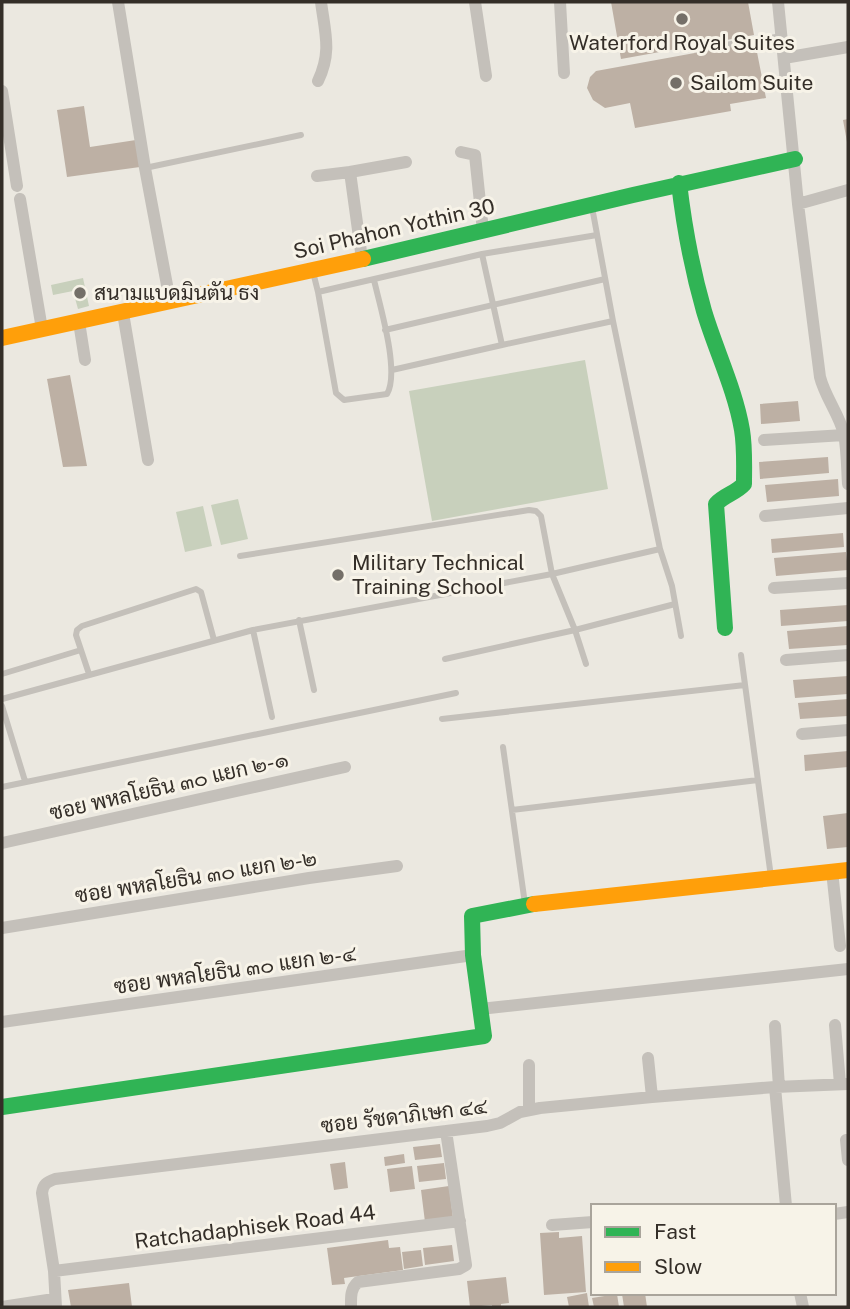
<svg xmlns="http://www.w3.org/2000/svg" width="850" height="1309" viewBox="0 0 850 1309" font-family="'Public Sans',Sarabun,sans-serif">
<rect width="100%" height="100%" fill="#ebe8e0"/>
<!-- green -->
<path fill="#c8d0bc" d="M83,278l6,28 -11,3 -5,-18 -20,4 -2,-10z
M585,360l23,129 -176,32 -23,-130z
M238,499l10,40 -27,6 -10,-40z
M203,506l9,40 -27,6 -9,-40z"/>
<!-- building -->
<path fill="#bdb0a4" d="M611,2h137l6,33 -133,24z
M755,42l11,56 -36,6 1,7 -96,17 -5,-25 -25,5 -12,-8 -6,-12 3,-11 6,-6z
M84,106l6,41 46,-7 4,27 -73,10 -10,-67z
M848,119v23h-1l-4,-22z
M70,375l17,91 -24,1 -16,-88z
M798,401l2,20 -39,3 -1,-20z
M828,457l1,16 -69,6 -1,-17z
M838,479l1,17 -72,6 -2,-17z
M843,533l1,14 -72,6 -1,-14z
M846,552l2,18 -72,6 -2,-18z
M848,605v16l-67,5 -1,-16z
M848,626v19l-59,4 -2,-18z
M848,676v18l-53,4 -2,-18z
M848,699v17l-48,3 -2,-16z
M848,751v16l-43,4 -1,-16z
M848,813v34l-21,2 -4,-33z
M440,1144l2,13 -27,3 -2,-13z
M404,1154l1,9 -20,3 -1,-9z
M345,1162l3,26 -14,2 -4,-26z
M444,1163l2,16 -27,3 -2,-16z
M412,1166l3,23 -25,3 -3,-23z
M449,1186l4,32 -28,4 -4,-32z
M559,1232v6l23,-2 4,56 -42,3 -4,-62z
M388,1240l1,8 11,-1 3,23 -59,8 1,6 -13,1 -5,-37z
M452,1245l2,16 -29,4 -2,-17z
M421,1250l2,16 -19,3 -2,-17z
M506,1277l3,26 -8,1v3h-9v-2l-22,2 -3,-26z
M129,1283l3,24h-61l-3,-17z
M587,1293l2,14h-20l-2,-10z
M645,1293l2,14h-23l-2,-13z
M617,1294l2,13h-25l-2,-9z"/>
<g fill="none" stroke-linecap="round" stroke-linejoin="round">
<!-- lane -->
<path stroke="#c4c0ba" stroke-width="6" d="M694,50l88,-14
M145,168l156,-33
M592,207l21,114 47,228 12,37 9,50
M482,254l20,91
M313,272l5,20 18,101 8,7 43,-6c13,-22 -7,-88 -13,-114
M318,292l164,-38 115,-19
M385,330l220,-51
M392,370l110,-25 111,-24
M240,556l289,-46 7,1 5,5 11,58 23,56 11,34
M299,620l15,70
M253,630l19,87
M741,655l30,222
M445,659l130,-29 100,-26
M2,674l79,-24
M89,674l-13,-39 1,-5 5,-4 114,-37 5,3 13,48
M2,699l251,-69 299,-56 108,-25
M2,706l23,75
M442,719l303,-34
M503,747l22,157
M2,787l454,-94
M512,810l246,-30"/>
<!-- street -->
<path stroke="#c4c0ba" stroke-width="12" d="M118,2l27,166 25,133
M475,2l11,74
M560,2l4,71
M778,2l20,202 22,173c5,20 19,37 24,57 3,16 3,34 4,50
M784,58l64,-11
M318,81c14,-29 7,-48 3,-79
M2,91l15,95
M461,152l14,3 8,76
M317,176l33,-4
M20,199l22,130
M798,204l50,-14
M362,259l-12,-87 56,-10
M123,313l25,147
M79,322l6,38
M764,440l80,-5
M765,516l83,-8
M774,588l74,-5
M786,660l62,-5
M802,734l46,-4
M2,843l343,-76
M832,871l8,75
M2,928l307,-50 88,-12
M480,1009l368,-40
M2,1022l471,-67
M835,1025l5,59
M775,1026l4,61
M648,1058l4,39
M529,1065v44
M775,1087l11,119
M846,1140l2,20
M834,1214l14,-2
M552,1225l41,-3
M54,1271l406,-50
M800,1293l3,14
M2,1307l52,-8
M56,1307l-2,-36 -12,-78c1,-9 5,-11 13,-14l432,-53 13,-3 20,-11 20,-4 112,-11 123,-10 73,-3
M351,1307c0,-9 -1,-18 7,-25l101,-13 7,-4 -20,-134"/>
<!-- fast -->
<path stroke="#30b455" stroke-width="16" d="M679,183c5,43 13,86 25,128 12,40 31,78 38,119 3,18 2,36 2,54 -8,9 -20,11 -28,20l9,124
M363,259l270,-64 162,-36
M2,1107l482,-71 -11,-81 -1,-39 62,-12"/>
<!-- slow -->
<path stroke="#ff9f0a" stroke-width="16" d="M2,338l361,-79
M534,904l314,-34"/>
</g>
<!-- markers -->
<g fill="#746f68" stroke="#f7f3e8" stroke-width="2.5">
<circle cx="682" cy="19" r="7"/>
<circle cx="676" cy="83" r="7"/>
<circle cx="80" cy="293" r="7"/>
<circle cx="338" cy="575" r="7"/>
</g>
<g text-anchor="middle" stroke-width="6" stroke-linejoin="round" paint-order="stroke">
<!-- poi labels -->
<g font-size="21" fill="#342e28" stroke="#f7f3e8" text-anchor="start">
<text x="682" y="50" text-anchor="middle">Waterford Royal Suites</text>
<text x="690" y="90">Sailom Suite</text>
<text x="94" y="300">สนามแบดมินตัน ธง</text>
<text x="352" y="570">Military Technical<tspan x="352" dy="24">Training School</tspan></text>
</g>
<!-- street labels -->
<g font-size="21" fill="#342e28" stroke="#f7f3e8">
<text transform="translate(394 229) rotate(-13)" y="7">Soi Phahon Yothin 30</text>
<text transform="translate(169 786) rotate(-13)" y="7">ซอย พหลโยธิน ๓๐ แยก ๒-๑</text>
<text transform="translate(196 877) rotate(-9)" y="7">ซอย พหลโยธิน ๓๐ แยก ๒-๒</text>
<text transform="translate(235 970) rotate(-8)" y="7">ซอย พหลโยธิน ๓๐ แยก ๒-๔</text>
<text transform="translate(404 1116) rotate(-7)" y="7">ซอย รัชดาภิเษก ๔๔</text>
<text transform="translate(255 1227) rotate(-7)" y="7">Ratchadaphisek Road 44</text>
</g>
</g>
<!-- border -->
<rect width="850" height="1309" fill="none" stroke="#342e28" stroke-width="7"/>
<!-- legend -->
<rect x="591" y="1204" width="245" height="91" fill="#f7f3e8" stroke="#a9a49b" stroke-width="2"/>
<rect x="605" y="1227" width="35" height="10" fill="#30b455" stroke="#a9a49b" stroke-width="2"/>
<text x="654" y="1239" font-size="21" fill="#342e28">Fast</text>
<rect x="605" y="1262" width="35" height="10" fill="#ff9f0a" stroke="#a9a49b" stroke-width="2"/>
<text x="654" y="1274" font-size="21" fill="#342e28">Slow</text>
</svg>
